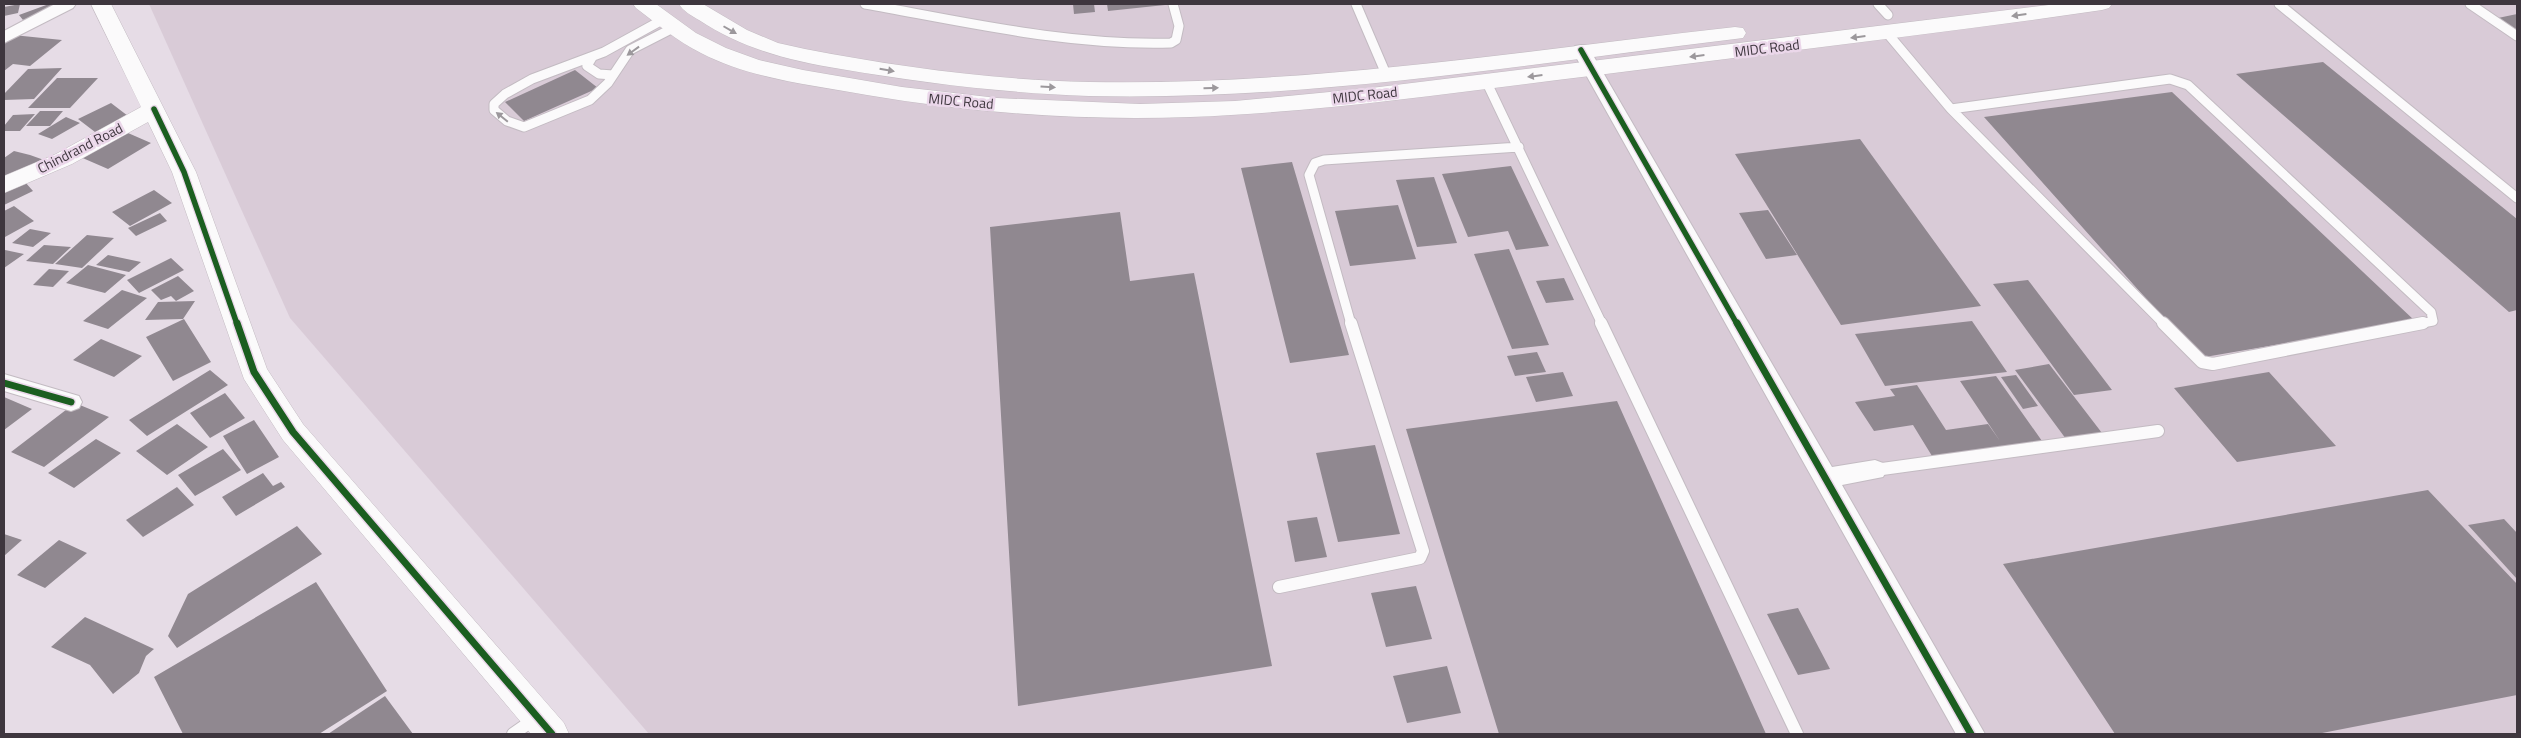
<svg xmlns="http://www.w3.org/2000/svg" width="2521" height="738" viewBox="0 0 2521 738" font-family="'Titillium Web',sans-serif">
<rect width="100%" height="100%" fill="#e6dce6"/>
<!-- industrial -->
<path fill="#d9cbd7" d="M149,4h2368v730h-1868l-359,-416z"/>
<!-- building -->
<path fill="#908890" d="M20,4l-2,9 -14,3v-9z
M49,4l13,1 -39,15 -4,-5z
M1073,4h21l1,8 -21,2z
M1107,4h58v1l-57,6z
M2517,14v16l-19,-12z
M13,35l49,5 -32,26 -17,-2 -9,7v-29z
M2323,62l194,157v91l-8,2 -273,-238z
M62,68l-28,31 -30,1v-6l24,-25z
M575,70l23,18 -74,33 -19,-19z
M57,78h41l-28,30h-42z
M2172,92l243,229 -216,37 -215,-241z
M111,103l17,13 -33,16 -17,-13z
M40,111h23l-13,15h-24z
M35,114l-15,17h-16v-5l9,-11z
M66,117l14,6 -28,16 -14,-5z
M128,133l23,10 -43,26 -30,-13z
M1860,139l121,167 -140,19 -106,-171z
M14,151l16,4 14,5 -32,21 -8,-3v-20z
M1292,162l57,193 -59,8 -49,-195z
M1511,166l38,80 -33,4 -8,-19 -40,6 -26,-63z
M1434,177l23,66 -40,4 -21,-67z
M25,182l8,9 -29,14v-13z
M154,190l18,13 -42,23 -18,-14z
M1398,205l18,54 -66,7 -15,-55z
M14,206l20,15 -29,16 -1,-26z
M1768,210l29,45 -31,4 -27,-46z
M1120,212l10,69 64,-8 78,393 -254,40 -28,-479z
M160,213l7,8 -31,15 -8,-8z
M30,229l21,4 -18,14 -21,-4z
M87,235l27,3 -32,30 -27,-4z
M44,245l27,2 -18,17 -27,-3z
M1509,249l40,96 -37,4 -38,-95z
M5,250l19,4 -20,14z
M108,255l33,7 -12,10 -33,-7z
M171,258l13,12 -45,23 -12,-13z
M88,265l38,10 -21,18 -39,-10z
M49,269l20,2 -16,16 -20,-2z
M178,276l16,15 -18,10 -5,-5 -10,4 -10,-10z
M1564,278l10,22 -28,3 -10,-22z
M2028,280l84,110 -38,5 -81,-111z
M122,290l25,8 -39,31 -25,-8z
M195,301l-12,18 -38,1 13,-18z
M184,319l27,43 -38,19 -27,-44z
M1972,321l35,51 -122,14 -30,-52z
M101,339l41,17 -28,21 -41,-17z
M1537,352l9,20 -31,4 -8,-20z
M2049,364l53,69 -36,6 -51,-69z
M210,370l18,15 -81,51 -18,-16z
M1563,372l10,24 -37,6 -10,-25z
M2269,372l67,74 -99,16 -63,-74z
M2016,375l22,31 -15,3 -22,-32z
M1996,376l46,65 -110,15 -19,-31 -39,6 -19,-29 40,-6 -5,-7 27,-4 29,45 42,-6 12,17 -40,-60z
M225,393l20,25 -35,20 -20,-25z
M4,397l28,12 -28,21z
M1617,401l149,333h-267l-93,-305z
M75,403l34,14 -65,50 -33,-15z
M254,420l25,37 -32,17 -24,-38z
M177,424l31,23 -41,28 -31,-24z
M96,439l25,14 -47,35 -26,-15z
M1375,445l25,89 -62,8 -22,-89z
M223,449l18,21 -46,26 -17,-21z
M263,473l10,13 8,-4 4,5 -49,29 -14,-19z
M177,487l17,18 -51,32 -17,-17z
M2428,490l89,94v111l-200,39h-202l-112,-170z
M1317,517l10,40 -32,5 -8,-41z
M2504,519l13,14v46l-49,-54z
M297,526l25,28 -145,94 -9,-12 20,-42z
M4,534l18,6 -18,16z
M59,540l28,13 -42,35 -28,-13z
M316,582l71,109 -68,43h-136l-29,-57z
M1416,586l16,53 -46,8 -15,-54z
M1798,608l32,61 -32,6 -31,-61z
M85,617l69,32 -8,7 -7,17 -26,21 -23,-29 -39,-18z
M1447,666l14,47 -54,10 -14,-47z
M385,696l28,38h-85z"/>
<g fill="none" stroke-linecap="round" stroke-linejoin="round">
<defs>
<path id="lane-far1" d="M865,4c101,18 203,42 306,39l5,-3 3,-14 -6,-22
M1356,4l30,70
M1878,4l10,11
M2279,4l238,194
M2470,4l47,32
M664,19l-60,33 -72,27 -27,15 -11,10v6l13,11 17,6 66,-27 18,-17 22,-33 45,-23
M1888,34l63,75
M593,56l-6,10 12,8 14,1
M1487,83l115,241
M1951,109l213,215
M1951,109l219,-30 18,6 243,227 2,9 -16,3
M1351,324l-42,-149 6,-12 9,-3 195,-13"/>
<path id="lane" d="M1601,323l196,411
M2163,323l39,39 11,2 210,-41
M1875,470l283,-39
M1279,587l141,-29 3,-7 -72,-228
M513,734l23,-16"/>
<path id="street" d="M55,4h21l-3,4 -69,35v-12z
M1581,45l6,1 3,4 242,417 43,-7 8,3 4,7 -4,7 -41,8 143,249h-29l-384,-684 3,-4z
M4,374l75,22 3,6 -3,6 -8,3 -67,-20z"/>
<path id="secondary" d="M91,4h20l85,168 71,197 36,55 261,299 5,11h-38l-248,-294 -39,-61 -72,-207 -24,-50 -76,42 -68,29v-17l52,-22 85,-47z
M633,4h23l40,29 30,15 33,12 44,10 99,17 95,11 143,6 95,-3 136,-13 686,-84h55l-3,4 -7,2 -63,9c-150,20 -299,38 -449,57 -133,16 -267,36 -400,41 -108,4 -216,-4 -323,-22 -55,-10 -116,-16 -166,-42 -24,-12 -44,-29 -65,-45z
M679,4h24l44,26 31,13 27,6c94,18 189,31 284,33 217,4 432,-31 646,-55l8,1 3,5 -3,5 -8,1c-214,26 -430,62 -646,57 -84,-3 -166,-13 -248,-27 -51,-8 -98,-20 -142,-49 -7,-4 -16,-9 -20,-16z"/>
</defs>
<!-- lane-far1 casing -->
<use href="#lane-far1" stroke="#c3bbc2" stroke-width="11"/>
<!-- lane casing -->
<use href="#lane" stroke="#c3bbc2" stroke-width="14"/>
<!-- street casing -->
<use href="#street" stroke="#c3bbc2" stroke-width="2"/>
<!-- secondary casing -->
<use href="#secondary" stroke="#c3bbc2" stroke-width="1"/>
<!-- lane-far1 -->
<use href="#lane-far1" stroke="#fbfafb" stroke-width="9"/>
<!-- lane -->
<use href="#lane" stroke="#fbfafb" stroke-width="12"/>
<!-- street -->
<use href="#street" fill="#fbfafb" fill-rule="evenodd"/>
<!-- secondary -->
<use href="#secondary" fill="#fbfafb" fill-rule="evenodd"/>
<defs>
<path id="cycleway-far1" d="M1581,50l156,274
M154,109l30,63 53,152"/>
<path id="cycleway" d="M237,323l17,49 39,60 259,302
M1737,323l234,411
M4,383l67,19"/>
</defs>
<!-- cycleway-far1 casing -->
<use href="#cycleway-far1" stroke="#ebd7ea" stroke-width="8"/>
<!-- cycleway casing -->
<use href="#cycleway" stroke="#ebd7ea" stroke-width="10"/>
<!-- cycleway-far1 -->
<use href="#cycleway-far1" stroke="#1b5e20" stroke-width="5.5"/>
<!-- cycleway -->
<use href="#cycleway" stroke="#1b5e20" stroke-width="7"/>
</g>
<!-- one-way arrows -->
<defs><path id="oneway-solid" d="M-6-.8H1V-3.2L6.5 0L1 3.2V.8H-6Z" transform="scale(1.25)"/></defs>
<g fill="#9c989c">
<use href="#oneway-solid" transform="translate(2019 15) rotate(172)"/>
<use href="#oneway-solid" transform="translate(730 30) rotate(30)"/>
<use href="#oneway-solid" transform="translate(1858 37) rotate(173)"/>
<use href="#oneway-solid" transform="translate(633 51) rotate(144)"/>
<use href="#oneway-solid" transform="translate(1697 56) rotate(173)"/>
<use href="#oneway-solid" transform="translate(887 70) rotate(10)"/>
<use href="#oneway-solid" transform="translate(1535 76) rotate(173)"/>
<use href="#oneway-solid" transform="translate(1048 87) rotate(4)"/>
<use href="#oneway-solid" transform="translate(1211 88) rotate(-2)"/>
<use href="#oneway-solid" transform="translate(502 117) rotate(-141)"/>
</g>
<g text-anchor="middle" stroke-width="5" stroke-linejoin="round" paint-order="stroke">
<!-- street labels -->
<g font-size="14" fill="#3e363e" stroke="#ebd7ea">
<text transform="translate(1767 48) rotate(-7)" y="5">MIDC Road</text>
<text transform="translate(1365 95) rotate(-6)" y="5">MIDC Road</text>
<text transform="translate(961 101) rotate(5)" y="5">MIDC Road</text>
<text transform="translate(80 148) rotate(-27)" y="5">Chindrand Road</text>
</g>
</g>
<!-- border -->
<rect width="2521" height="738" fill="none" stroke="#3e363e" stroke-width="10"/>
</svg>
